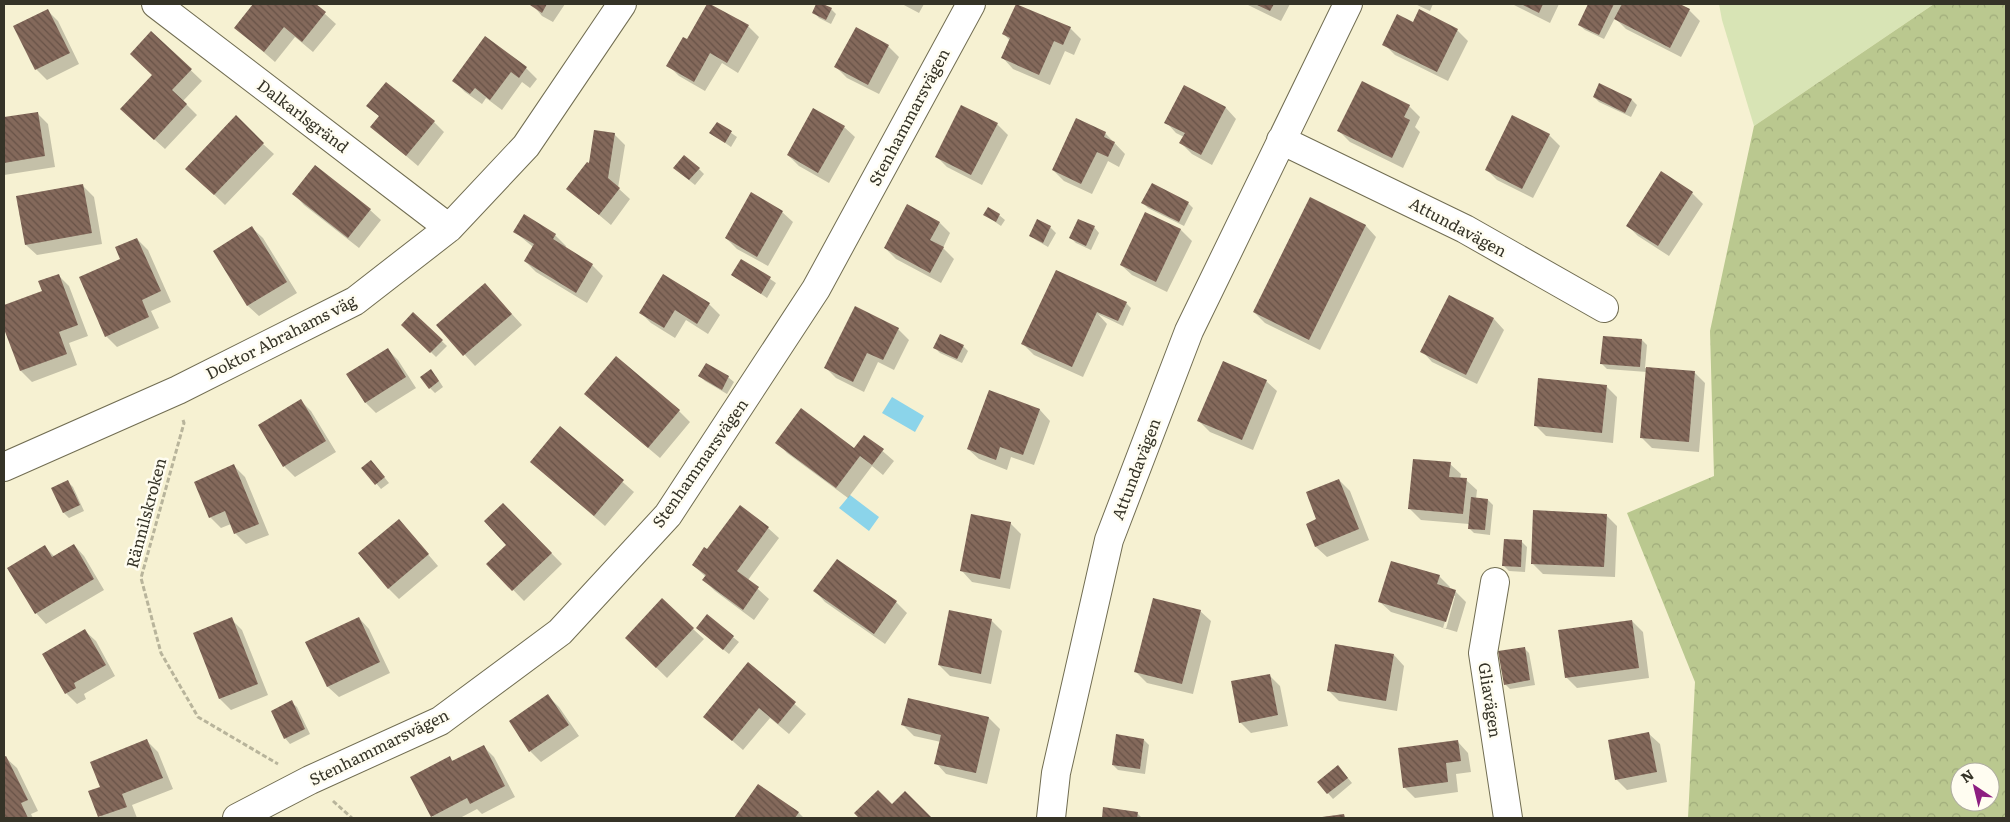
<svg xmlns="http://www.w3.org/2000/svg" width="2010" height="822" viewBox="0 0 2010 822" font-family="Literata,serif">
<defs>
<pattern id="forest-crowns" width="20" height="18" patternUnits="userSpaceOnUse" patternTransform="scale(1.25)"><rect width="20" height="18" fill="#bac88f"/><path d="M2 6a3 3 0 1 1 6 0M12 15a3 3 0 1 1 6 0" fill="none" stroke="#a0ac7b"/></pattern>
<pattern id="building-back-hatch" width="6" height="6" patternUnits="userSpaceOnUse" patternTransform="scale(1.25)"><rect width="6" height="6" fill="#84695b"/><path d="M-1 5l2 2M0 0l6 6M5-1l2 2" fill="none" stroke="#675247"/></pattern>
</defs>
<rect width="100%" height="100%" fill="#f6f1d2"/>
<!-- green -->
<path fill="#d8e4b5" d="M1719,4h215l-180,122 -32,-106z"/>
<!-- forest -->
<path fill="url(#forest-crowns)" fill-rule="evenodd" d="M1934,4h72v814h-318l7,-136 -68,-169 87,-37 -4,-145 44,-205zM1960,772h30v30h-30z"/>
<!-- water -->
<path fill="#8bd4ea" d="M892,397l32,19 -9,16 -33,-19z
M850,495l29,22 -10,14 -30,-23z"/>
<!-- shadow -->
<path fill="#0003" fill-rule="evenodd" d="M255,4h59l22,20 -23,28 -18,-15 -20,25 -39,-34z
M532,4h33l-12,18 -11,-6z
M818,4l13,5 5,5 -5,10 -12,-6 -5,-6z
M902,4h22l-5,9z
M1246,4h44l-9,17z
M1415,4h18l-3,7z
M1512,4h47l-9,19z
M1590,4h30l2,2 1,-2h54l12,6 11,11 -19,36 -55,-28 -11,-11 -11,21 -19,-9 -6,-5z
M47,10l11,11 21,43 -32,16 -11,-11z
M1414,23l43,7 11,11 -20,40 -53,-26 -11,-11z
M748,26l11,11 -21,36 -16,-10 -17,28 -26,-15 -11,-11 19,-24z
M1070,28l11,11 -7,16 -9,-4 -15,34 -37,-16 -10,-11 7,-17 -6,-7z
M151,32l51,49 -19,20 14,14 -32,34 -32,-29 21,-45z
M485,38l41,30 11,11 -7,9 -8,-6 -20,28 -16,-12 -4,6 -17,-12 -11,-11z
M888,46l11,11 -20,37 -32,-16 -11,-11z
M1600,85l32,15 5,5 -6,12 -32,-15 -5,-5z
M1184,86l42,22 10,11 -24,46 -20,-11 -11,-11 3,-6 -8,-4 -10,-11z
M368,106l66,16 10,10 -26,34 -46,-39 8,-10z
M1409,106l11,11 -5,10 5,5 -17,36 -53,-26 -11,-11z
M37,113l11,11 7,43 -51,8v-57z
M717,123l20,14 -6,10 -20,-14z
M997,124l11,11 -26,50 -35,-18 -11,-11z
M844,127l11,10 -26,46 -30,-17 -11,-11z
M1105,133l20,21 -6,13 -11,-6 -16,33 -28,-13 -11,-11z
M614,134l11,11 -7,43 12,11 -19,26 -43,-36 22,-23z
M1549,135l11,11 -27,52 -36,-18 -11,-11z
M263,144l11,10 -49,51 -27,-26z
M699,169l5,5 -9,11 -15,-12z
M83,186l11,11 8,47 -65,11 -11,-10z
M1692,193l11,11 -34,52 -31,-20 -11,-11z
M294,194l76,16 11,10 -22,28 -55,-43z
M1311,199l55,27 10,11 -56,113 -55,-27 -11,-11z
M1143,203h45l5,5 -9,18 -36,-18z
M782,212l11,10 -25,44 -31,-17 -11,-11z
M1146,214l35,16 11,11 -25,51 -35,-17 -11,-10z
M985,215h14l6,5 -4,6z
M1038,221l12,6 6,6 -8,14 -12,-7 -5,-5z
M940,223l10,10 -7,15 11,11 -13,24 -45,-24 -11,-11z
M1094,227l5,6 -8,17 -15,-7 -5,-5z
M252,228l11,10 34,55 -38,23 -11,-10 -34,-55z
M515,232l40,3 11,11 -1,2 27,17 11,11 -16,27 -51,-31 -11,-11 8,-14z
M137,239l11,11 23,52 -20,9 8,17 -42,19 -11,-11 16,-77z
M742,260l34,23 -9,15 -34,-23z
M1056,271l70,32 5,5 -8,18 -25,-12 9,10 -24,53 -49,-22 -11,-11z
M58,275l11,11 19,50 -19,7 8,22 -45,17 -11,-11 -17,-45v-19l40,-15z
M485,285l37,40 -47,41 -37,-41z
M709,304l11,11 -12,19 -22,-14 -11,18 -24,-15 -10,-10z
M413,314l34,32 -11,11 -33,-32z
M1494,319l10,11 -27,54 -45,-22 -10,-11z
M898,329l11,11 -15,30 -16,-8 -14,30 -28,-14 -11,-11z
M1642,340l5,5 -2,23 49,4 11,11 -6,69 -47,-4 -10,-10 5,-66 -40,-3 -5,-5z
M963,346l5,5 -6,12 -22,-10 -5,-5z
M388,350l10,10 18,28 -40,25 -10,-10z
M436,376l7,11 -8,6 -5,-5z
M700,376l28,1 6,5 -7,12 -22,-13z
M1266,381l11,10 -24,59 -43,-18 -11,-11z
M1606,386l11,11 -4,46 -67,-7 -11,-11z
M301,401l10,10 25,41 -41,25 -11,-11z
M596,404l83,7 11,11 -30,36z
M1040,410l10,11 -16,44 -23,-8 -4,13 -28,-11 -11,-10z
M561,428l73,64 -29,34 -74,-64z
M865,436l29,25 -11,14 -11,-9 -24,32 -61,-45 -10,-11 78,8z
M1450,464l11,10 -1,5 6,1 11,10 -1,9 12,1 5,5 -3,30 -16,-2 -5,-5v-4l-48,-4 -11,-11z
M234,466l11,11 24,58 -23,9 -11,-11 -4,-9 -10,4 -11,-11z
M376,467l13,16 -8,6 -18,-21z
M1339,480l11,11 19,49 -42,17 -11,-10 -9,-23 11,-4z
M67,481l6,6 11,24 -15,7 -5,-5 -11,-25z
M503,504l59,60 -38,37 -36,-37 20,-19z
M1606,515l11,11 -2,51 -72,-3 -11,-11z
M399,520l39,46 -39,33 -11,-11z
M1010,523l11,11 -11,55 -38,-7 -10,-11z
M768,528l11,10 -31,42 21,19 -15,21 -39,-29 -11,-11 2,-3 -13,-12 15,-14z
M1521,541l6,6 -2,25 -16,-1 -5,-5z
M74,545l10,11 20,34 -58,34 -10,-11 9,-66 10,10z
M837,561l59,41 11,11 -22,31 -60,-42 -10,-11z
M1439,576l11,11 -1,2 6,2 11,11 -9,30 -66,-20 -11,-10zM1453,596h2l-9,33 -3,-1z
M1200,611l11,10 -18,73 -46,-11 -11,-11z
M707,616l32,26 -10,12 -26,-21z
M359,618l10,11 21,44 -51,24 -11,-10 -21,-44z
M231,619l11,11 26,65 -37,15 -11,-11 -26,-65z
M991,620l11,11 -11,53 -41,-8 -11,-11z
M1632,621l11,11 6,46 -72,10 -11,-11z
M693,629l11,10 -37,39 -30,-29z
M85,631l11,10 19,35 -31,18 2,5 -9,5 -11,-11 -23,-39z
M1524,648l5,5 6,32 -25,4 -5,-5z
M1394,655l10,11 -7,45 -58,-10 -11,-11z
M749,664l57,50 -17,20 -19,-16 -27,32 -38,-33z
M1269,675l11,11 8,40 -37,7 -11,-11z
M548,696l11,11 20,29 -38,26 -11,-11z
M909,699l80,19 11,11 -13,55 -41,-10 -10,-11 5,-21 -27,-6 -11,-11z
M291,702l6,5 13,27 -20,10 -5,-6 -13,-27z
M1649,734l11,10 7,38 -40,8 -11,-11z
M1144,740l5,5 -4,29 -27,-4 -5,-5z
M147,741l11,11 15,37 -41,16 5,13h-36l-11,-26 12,-4z
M1458,742l10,11 3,19 -15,2 2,18 -43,6 -11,-11z
M483,746l11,11 21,40 -33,17 -5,-5 -17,9h-26l-2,-2 18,-58 3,3z
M6,758l11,10 21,43 -7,3 2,4h-29v-59z
M1343,772l9,11 -19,16 -15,-17z
M758,785l41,28 5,5h-68z
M905,793l26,25h-70l-5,-5 36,-7z
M1104,809l33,4 5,5h-39z"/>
<!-- building -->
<path fill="url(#building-back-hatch)" d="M253,4h63l10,8 -24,30 -18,-15 -20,25 -30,-24z
M530,4h17l-5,9 -12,-8z
M707,4h3l39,21 -22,38 -17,-10 -16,29 -28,-16 17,-29 4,2z
M816,4h7l9,4 -6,12 -14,-7z
M1016,4l55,23 -8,18 -9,-4 -15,34 -38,-17 9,-20 -8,-4z
M1255,4h19l-4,7z
M1521,4h22l-4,9z
M1588,4h26l-15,31 -21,-10z
M1622,4h58l10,5 -20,39 -56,-29z
M48,9l22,44 -35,17 -22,-44z
M1419,9l39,20 -21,43 -55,-27 15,-31 16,8z
M856,27l33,18 -21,40 -34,-18z
M151,31l41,38 -20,21 15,14 -33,36 -34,-31 32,-34 -22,-21z
M485,36l42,31 -8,11 -8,-6 -21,28 -15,-12 -5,6 -18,-13z
M1362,81l48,24 -6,12 6,3 -18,38 -55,-27z
M386,82l49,39 -29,35 -36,-29 9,-11 -13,-10z
M1599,83l33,16 -7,14 -32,-16z
M1184,85l42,22 -25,48 -22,-12 6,-10 -21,-10z
M961,105l37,18 -27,52 -36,-18z
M813,108l32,18 -27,47 -31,-18z
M38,112l7,44 -41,7v-46z
M236,115l28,28 -50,52 -29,-26z
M1512,115l38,19 -28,55 -37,-19z
M1076,118l30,14 -2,5 11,5 -7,15 -11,-5 -16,32 -29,-14z
M717,122l15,9 -7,12 -16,-10z
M594,130l21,3 -7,45 12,10 -21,27 -33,-26 21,-27 2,1z
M684,155l16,13 -11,12 -16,-12z
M315,165l56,44 -23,29 -56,-44z
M1661,171l32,21 -35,54 -32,-20z
M1152,183l37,19 -10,20 -38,-19z
M83,184l9,49 -67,12 -9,-49z
M751,192l32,19 -26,46 -32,-19z
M1310,197l56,28 -57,115 -56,-28z
M907,204l33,18 -10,18 14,7 -14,26 -46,-25z
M988,207l12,7 -4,8 -13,-7z
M1145,212l36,17 -25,53 -36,-17z
M524,214l32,20 -3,5 40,25 -17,29 -52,-32 10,-17 -21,-12z
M1037,219l14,7 -8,17 -14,-7z
M1078,219l17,7 -9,20 -17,-8z
M252,226l35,56 -40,24 -34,-55z
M137,238l24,53 -19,9 7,17 -44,20 -26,-60 41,-18 -5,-12z
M741,259l30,18 -10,17 -30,-19z
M1056,270l71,32 -9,19 -21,-9 -25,55 -51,-23z
M59,274l19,51 -19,7 8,22 -47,17 -16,-42v-24l38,-14 -4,-10z
M663,274l47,29 -13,21 -22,-14 -11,18 -25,-15z
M485,283l27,31 -49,42 -27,-31z
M1449,295l45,23 -28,57 -46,-23z
M855,306l44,22 -16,32 -16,-7 -14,29 -29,-14z
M413,312l30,28 -13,13 -29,-28z
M940,334l24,11 -7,14 -24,-11z
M1603,336l39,3 -2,28 -40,-3z
M388,348l18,29 -41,26 -19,-29z
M616,356l64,54 -32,38 -64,-54z
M1223,361l44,19 -25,60 -45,-19z
M706,363l23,13 -7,14 -24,-14z
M1646,367l49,4 -6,71 -49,-4z
M431,369l8,12 -10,8 -9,-12z
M1538,378l69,7 -5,48 -68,-7z
M989,390l51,19 -17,46 -23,-8 -4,13 -29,-11z
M301,399l25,42 -43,26 -25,-42z
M801,408l53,40 10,-13 20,14 -12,16 -12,-9 -24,32 -61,-45z
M560,426l64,54 -30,36 -64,-54z
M1413,459l38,3 -2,15 18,1 -4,36 -55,-5z
M371,460l14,17 -10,8 -14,-17z
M234,464l25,60 -25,10 -9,-23 -16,7 -15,-36z
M1339,479l20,50 -44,18 -9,-23 10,-5 -10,-27z
M68,480l12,25 -17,8 -12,-25z
M1471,497l17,2 -3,31 -17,-1z
M503,503l49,50 -40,38 -26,-27 20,-19 -22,-24z
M740,505l29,22 -32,44 22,16 -16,23 -41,-30 4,-5 -14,-10 12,-18 3,2z
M1533,510l74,4 -3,53 -73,-3z
M971,514l40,8 -11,57 -40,-8z
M399,519l30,35 -41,35 -30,-36z
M1504,539l18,1 -1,27 -19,-1z
M74,544l20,35 -59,35 -28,-46 38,-23 7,12z
M837,559l60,42 -23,33 -61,-43z
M1391,561l49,14 -3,9 19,6 -10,32 -68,-20z
M662,598l32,30 -38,40 -31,-30z
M1153,598l48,12 -19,74 -48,-12z
M949,610l43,9 -11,55 -43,-9z
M707,614l27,22 -11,14 -27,-22z
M232,617l26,67 -39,15 -26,-66z
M359,617l21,45 -53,25 -22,-45z
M1632,620l7,48 -74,10 -7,-48z
M85,629l21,36 -32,18 2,5 -11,6 -23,-40z
M1335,644l59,10 -8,47 -59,-10z
M1525,647l5,33 -26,5 -6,-34z
M748,662l48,40 -18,22 -19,-16 -27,33 -29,-24z
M1270,674l8,41 -39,8 -8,-42z
M548,694l21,31 -40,27 -20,-31z
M908,698l81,19 -13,56 -42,-9 7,-29 -40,-10z
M292,700l13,29 -21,10 -13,-28z
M1649,732l8,40 -42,8 -7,-40z
M1116,734l28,5 -4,30 -28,-4z
M147,739l16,39 -41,16 5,13 -29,10 -10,-26 12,-4 -10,-25z
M1458,740l3,21 -15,2 2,19 -45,6 -5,-40z
M484,745l21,41 -35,18 -3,-6 -36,19 -21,-40 40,-21 2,5z
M6,756l22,44 -7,3 7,15h-24v-61z
M1338,765l10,13 -21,16 -10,-12z
M758,784l41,28 -4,6h-61z
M878,790l14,14 13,-13 27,27h-73l-5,-5z
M1103,807l35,5 -1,6h-35z
M1344,814l1,4h-23v-1z"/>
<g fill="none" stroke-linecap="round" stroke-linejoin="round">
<defs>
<path id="minor" d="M156,4l293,224
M1281,140l184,89 139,79
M4,467l174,-77 177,-89 94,-73 77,-82 96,-142
M1495,582l-12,71 25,165
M237,818l73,-38 130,-59 120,-89 108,-117 148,-226 155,-285
M1051,818l5,-45 53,-233 80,-209 159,-327"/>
</defs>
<!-- minor casing -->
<use href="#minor" stroke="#716d52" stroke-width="30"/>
<!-- path -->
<path stroke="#b8b49b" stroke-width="3" stroke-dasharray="5 2.5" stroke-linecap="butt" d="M183,420l1,3 -43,155 20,75 37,64 80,47
M333,801l19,17"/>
<!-- minor -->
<use href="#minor" stroke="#fff" stroke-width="28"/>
</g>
<g text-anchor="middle" stroke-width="5" stroke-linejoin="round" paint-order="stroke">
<!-- street labels -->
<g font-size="16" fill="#353327" stroke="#fffdf1">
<text transform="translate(303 116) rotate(37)" y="6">Dalkarlsgränd</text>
<text transform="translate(909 117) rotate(-62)" y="6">Stenhammarsvägen</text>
<text transform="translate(1458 227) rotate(28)" y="6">Attundavägen</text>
<text transform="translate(281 337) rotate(-27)" y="6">Doktor Abrahams väg</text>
<text transform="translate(700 463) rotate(-55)" y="6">Stenhammarsvägen</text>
<text transform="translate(1136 469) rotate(-69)" y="6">Attundavägen</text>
<text transform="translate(146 513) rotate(-75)" y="6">Rännilskroken</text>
<text transform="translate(1490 700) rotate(81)" y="6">Gliavägen</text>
<text transform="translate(379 747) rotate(-26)" y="6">Stenhammarsvägen</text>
</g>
</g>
<!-- border -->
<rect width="2010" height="822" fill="none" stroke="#353327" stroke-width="10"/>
<!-- north arrow -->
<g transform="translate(1975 787) rotate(325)"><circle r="24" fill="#fffdf1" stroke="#aeaca0"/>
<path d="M0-4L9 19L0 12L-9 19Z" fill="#8d1e81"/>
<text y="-8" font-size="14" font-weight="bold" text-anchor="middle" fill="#353327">N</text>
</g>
</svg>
